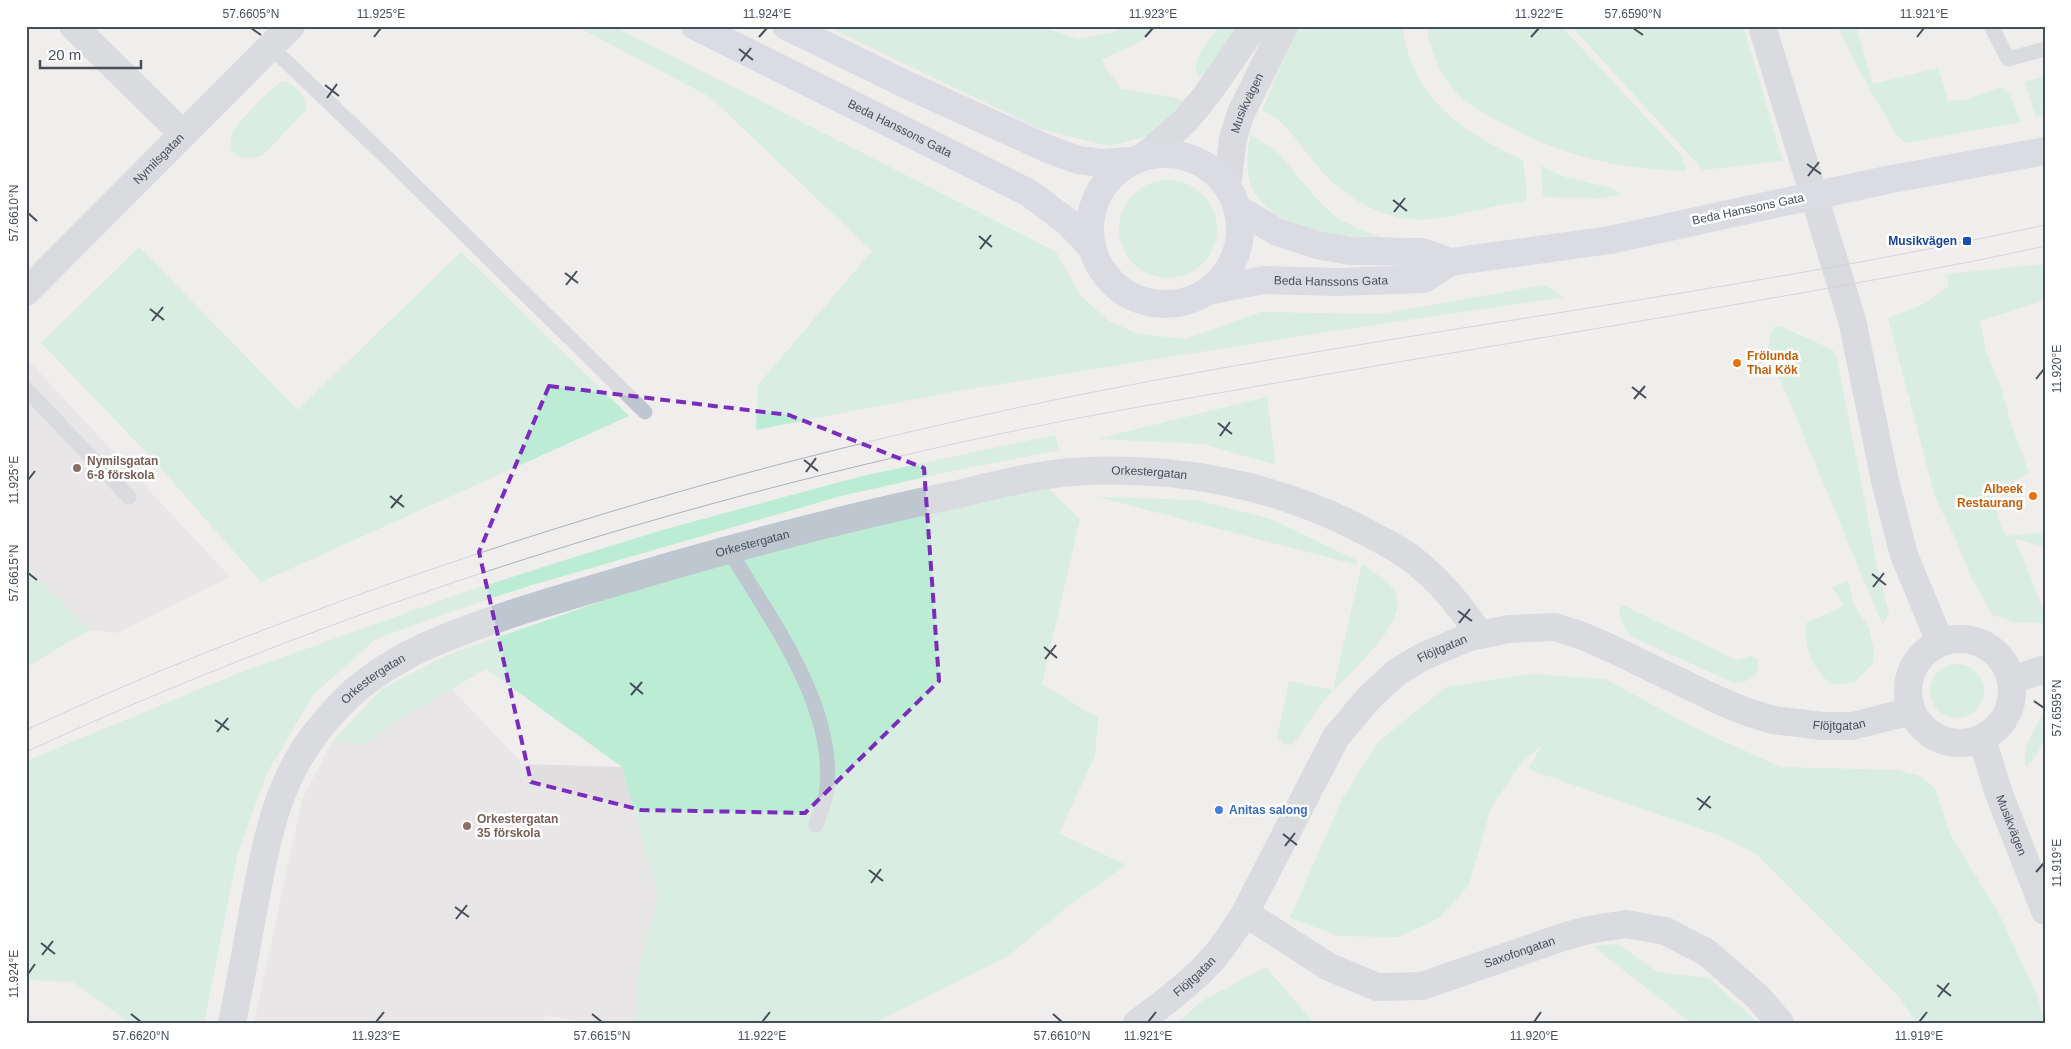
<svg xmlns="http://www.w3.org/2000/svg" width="2071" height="1049" viewBox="0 0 2071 1049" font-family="Helvetica,sans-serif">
<rect width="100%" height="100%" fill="#f0eded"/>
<!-- education -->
<path fill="#e1dedf" d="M26,358l204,219 -113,56 -28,-3 -63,37z
M429,665l94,99 99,3 36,129 -20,78 -1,41 -2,8h-47l-43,-8 -2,8h-289l48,-224 30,-57 50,-53z"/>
<!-- green -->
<path fill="#bcedd4" d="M576,26h37l442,225 26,45 29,26 29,12 47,5 75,-27 120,2 163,-29 20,12 -251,37 -362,58 -195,38 2,-45 114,-134 -162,-154z
M827,26h214l37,13 37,-7 7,-6h36c-20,20 -33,22 -57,34l20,29 52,8 15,6 -40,33 -39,10 -69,-17z
M1220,26h23l-37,51 -8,-2c-9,-15 13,-37 22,-49z
M1298,26h104c11,73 58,105 121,134l4,34 -2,7c-29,3 -58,13 -86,17 -47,8 -92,-17 -121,-51 -16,-18 -32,-48 -56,-57z
M1426,26h135l120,129 5,16c-66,-1 -128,-16 -186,-49 -15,-8 -30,-16 -42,-28 -18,-18 -27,-43 -32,-68z
M1571,26h172l40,135 -80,9z
M1837,26h19l17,58 65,-16 10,33 16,-1 38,-13 8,8 11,27 -116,21 -10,-10 -37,-65z
M2045,76v39l-9,2 -11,-35z
M284,81c11,3 24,17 22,29l-44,46 -15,2 -13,-3c-4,-7 -4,-16 -1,-23 3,-8 43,-50 51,-51z
M1250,135l18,10 11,9 39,46 19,18 27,13 29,10c-44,-5 -122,-7 -142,-56 -6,-17 -3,-34 -1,-50z
M1541,166l24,11 49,12 6,4 -1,2 -20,3 -56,-1z
M1119 229a49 49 0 1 1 98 0a49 49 0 1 1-98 0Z
M139,247l159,163 163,-158 168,164 -368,166 -113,-128 -107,-111z
M2045,264v36l-65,21 6,30 15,36 9,33 19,53 -37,19 8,32 6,12 39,-4v15l-30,-8 30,74v10l-31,-1 -21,-7 -21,-36 -15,-37 -22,-45 -47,-179 36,-14 25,-18 -2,-12z
M1780,326l53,24 4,9 42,216 10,38 -6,11 -3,-5 -112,-269 2,-15 4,-8z
M1267,397l9,68 -73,-21 -106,-5z
M1055,435l4,15 -116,23 -102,23 -312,90 -76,25 -77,28 -62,55 -47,79 -29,79 -34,171h-74l-57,-41 -43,-2 -4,26v-245l213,-88 220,-79 106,-34 101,-31 196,-53z
M1046,486l34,33 -38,165 56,34 -3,38 -36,77 67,32 -60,43 -59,49 -132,66h-240l2,-8 1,-41 20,-78 -36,-129 -136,-98 -91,53 -30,22 -33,-2 50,-53 65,-34 184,-64 150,-44z
M1098,497l98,3 75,19 85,41 1,5z
M1362,564c9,7 31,19 34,30 12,33 -54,84 -72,107 -11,14 -21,30 -32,44h-7l-8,-8 12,-56 44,9z
M26,566l63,64 -63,37z
M1848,581l6,24 14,21 6,24 -1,14 -18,18 -23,3c-20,-18 -28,-35 -26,-62l38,-17 -12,-19z
M1622,606h3l111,54 15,-4 6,2c6,16 -8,25 -23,25l-104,-47 -9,-15 -2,-11z
M1930 691a27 27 0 1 1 54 0a27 27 0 1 1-54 0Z
M1530,674l75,5 96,52 80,36 116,3 23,6 15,12 16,48 47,76 39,83 8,28h-129l-16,-25 -144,-144 -33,-17 -195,-68 14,-24 -21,18 -30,45 -22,77 -30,33 -40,19 -60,-1 -49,-18 51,-117 37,-59 68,-55z
M2045,713c0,25 -1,36 -19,54 -5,-17 8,-41 19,-54z
M1618,944l39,28 52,6 49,45h-67l-98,-77z
M1266,967l48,56h-137l25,-22z"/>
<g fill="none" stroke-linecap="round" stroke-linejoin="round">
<!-- lane -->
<path stroke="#bec6cf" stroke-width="15" d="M1991,26l17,33 37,-10
M271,47l115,110 259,255
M26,389l103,108
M729,550c41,69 106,154 98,238 -1,12 -7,25 -11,37"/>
<!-- street -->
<g stroke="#bec6cf" stroke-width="28">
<path d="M73,26l110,108"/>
<path d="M1762,26l90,294 33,161 19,74 36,87"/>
<path d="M1146,155l40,-35 22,-27 46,-67"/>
<path id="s1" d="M1227,186l6,-48 8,-25 43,-87"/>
<path id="s2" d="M26,292l265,-266"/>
<circle cx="1960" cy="691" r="52"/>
<path d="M2011,680l34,-11"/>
<path id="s3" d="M1982,739l17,55 46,117"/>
<path id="s4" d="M1245,913l84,54 48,20 45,-1 141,-49 25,-7 38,-6 39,7 41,21 52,45 22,26"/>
<path id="s5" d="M232,1023c8,-39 15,-78 22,-117 9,-46 17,-95 39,-137 14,-28 35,-53 58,-75 48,-43 109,-63 169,-83 48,-15 96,-29 144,-43 94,-27 189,-52 285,-72 40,-9 82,-21 124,-24 100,-7 203,12 291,59 21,11 43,22 60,38 22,19 40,42 56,66"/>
<path id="s6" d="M1137,1023c25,-18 50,-37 72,-60 14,-14 25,-33 36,-50l91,-176 32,-38 29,-27 25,-15 47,-20 40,-8 46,-2 25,8 28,12 110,53 29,12 26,8 50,6h29l60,-15"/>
</g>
<!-- secondary -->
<g stroke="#c0c8d6" stroke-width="28">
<path id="s7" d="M695,26l334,167 40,30 23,25"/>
<path d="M786,26l121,59 141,64 30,11 24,3 29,-2"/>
<circle cx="1165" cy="229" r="75"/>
<path d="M1887,180l158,-29"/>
<path d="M1238,209l39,23 40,13 33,6 72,1 28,10 160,-22 151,-33"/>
<path id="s8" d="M1208,291l55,-11 75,2 86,-3 26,-17"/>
</g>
<!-- tram -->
<path stroke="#afb1b7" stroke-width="1" d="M26,730c118,-55 238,-102 360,-145 235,-83 474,-147 718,-195 313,-61 630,-97 941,-165
M26,752c320,-148 662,-254 1007,-325 78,-16 158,-29 237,-43 183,-32 366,-61 548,-94 76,-14 152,-27 227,-44"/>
<!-- secondary-bridge -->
<path stroke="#c0c8d6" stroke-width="28" d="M1761,207l126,-27"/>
</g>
<!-- marked area -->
<path d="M0 0H2071V1049H0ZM549,386l240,29 135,53 15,213 -134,132 -164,-3 -110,-28 -52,-230z" fill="#f0eded" fill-opacity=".55" fill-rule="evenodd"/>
<path fill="none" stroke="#7b2cbf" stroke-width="4" stroke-dasharray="10 6" stroke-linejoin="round" d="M549,386l240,29 135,53 15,213 -134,132 -164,-3 -110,-28 -52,-230z"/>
<!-- ticks -->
<path fill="none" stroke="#464e5a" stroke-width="2" d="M251,28l10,7M1633,28l10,7M374,37l7,-9M759,37l8,-9M1145,37l8,-9M1531,37l8,-9M1917,37l7,-9M739,49l14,11M741,61l10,-13M325,85l14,11M327,98l10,-14M1807,164l14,10M1808,176l11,-14M1393,200l14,11M1394,212l11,-14M28,213l9,8M979,236l13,11M980,249l11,-14M565,273l13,10M566,285l11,-14M150,309l14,11M152,321l11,-14M2036,379l8,-10M1632,387l14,11M1634,399l11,-13M1218,423l14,11M1220,436l10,-14M804,460l14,11M806,472l10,-14M28,480l7,-9M390,496l14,11M391,508l11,-13M28,573l9,7M1872,574l14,11M1873,587l11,-14M1458,611l14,10M1459,623l11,-14M1044,647l13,11M1045,659l11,-14M630,683l13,11M631,695l11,-13M2034,701l10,7M215,720l14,10M217,732l11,-14M1697,798l14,10M1699,810l11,-14M1283,834l14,11M1285,846l10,-13M869,870l14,11M2036,872l8,-9M871,883l10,-14M455,907l14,10M456,919l11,-14M41,943l14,11M42,955l11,-14M28,974l7,-10M1937,985l14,11M1938,997l11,-14M131,1014l10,8M592,1014l10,8M1053,1014l9,8M376,1022l8,-10M762,1022l8,-10M1148,1022l8,-10M1534,1022l7,-10M1919,1022l8,-10"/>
<!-- markers -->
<rect fill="#1a4fb4" stroke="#fff" stroke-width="2" x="1962" y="236" width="10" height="10" rx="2.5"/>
<g fill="#e8710a" stroke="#fff" stroke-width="2">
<circle cx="1737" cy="363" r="5"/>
<circle cx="2033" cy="496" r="5"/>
</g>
<g fill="#8d6e63" stroke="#fff" stroke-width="2">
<circle cx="77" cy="468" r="5"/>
<circle cx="467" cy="826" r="5"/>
</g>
<circle fill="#3f7fe0" stroke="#fff" stroke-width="2" cx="1219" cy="810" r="5"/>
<g text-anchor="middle" stroke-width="5" stroke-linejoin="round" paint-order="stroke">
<!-- street labels -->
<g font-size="12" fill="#464e5a" stroke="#fff">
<text dy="4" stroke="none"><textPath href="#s1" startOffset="86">Musikvägen</textPath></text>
<text dy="4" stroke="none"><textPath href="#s7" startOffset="229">Beda Hanssons Gata</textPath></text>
<text dy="4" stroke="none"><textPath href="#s2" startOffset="188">Nymilsgatan</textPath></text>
<text transform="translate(1748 209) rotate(-12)" y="4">Beda Hanssons Gata</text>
<text dy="4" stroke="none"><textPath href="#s8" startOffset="124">Beda Hanssons Gata</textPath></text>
<text dy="4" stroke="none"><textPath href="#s5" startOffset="1194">Orkestergatan</textPath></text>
<text dy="4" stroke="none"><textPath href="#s5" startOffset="789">Orkestergatan</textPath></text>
<text dy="4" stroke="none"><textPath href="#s6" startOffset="494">Flöjtgatan</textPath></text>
<text dy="4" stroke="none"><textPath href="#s5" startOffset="384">Orkestergatan</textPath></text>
<text dy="4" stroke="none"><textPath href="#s6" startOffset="914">Flöjtgatan</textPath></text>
<text dy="4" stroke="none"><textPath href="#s3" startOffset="91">Musikvägen</textPath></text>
<text dy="4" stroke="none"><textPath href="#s4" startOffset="300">Saxofongatan</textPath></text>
<text dy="4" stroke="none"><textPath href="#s6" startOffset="74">Flöjtgatan</textPath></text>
</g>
<!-- transit labels -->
<g font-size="12" font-weight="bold" fill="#164399" stroke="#fff" text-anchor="end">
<text x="1957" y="245">Musikvägen</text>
</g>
<!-- food labels -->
<g font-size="12" font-weight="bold" fill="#c56008" stroke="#fff" text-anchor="start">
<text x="1747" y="360">Frölunda<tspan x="1747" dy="14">Thai Kök</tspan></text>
<text x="2023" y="493" text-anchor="end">Albeek<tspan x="2023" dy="14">Restaurang</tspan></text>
</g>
<!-- education labels -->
<g font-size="12" font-weight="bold" fill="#785e54" stroke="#fff" text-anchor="start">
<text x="87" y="465">Nymilsgatan<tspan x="87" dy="14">6-8 förskola</tspan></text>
<text x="477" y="823">Orkestergatan<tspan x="477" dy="14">35 förskola</tspan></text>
</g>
<!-- shop labels -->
<g font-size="12" font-weight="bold" fill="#366cbe" stroke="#fff" text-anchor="start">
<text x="1229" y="814">Anitas salong</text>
</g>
</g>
<!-- border -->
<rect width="2071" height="1049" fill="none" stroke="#ffffff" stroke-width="55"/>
<!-- scale -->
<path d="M40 60v8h101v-8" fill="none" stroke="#464e5a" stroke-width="2.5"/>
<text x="48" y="60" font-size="15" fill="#464e5a" stroke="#ffffff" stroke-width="4" paint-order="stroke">20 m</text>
<rect x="28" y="28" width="2016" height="994" fill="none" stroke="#464e5a" stroke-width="2"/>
<g font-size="12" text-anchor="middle" fill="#464e5a">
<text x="251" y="18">57.6605°N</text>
<text x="381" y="18">11.925°E</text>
<text x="767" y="18">11.924°E</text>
<text x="1153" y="18">11.923°E</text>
<text x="1539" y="18">11.922°E</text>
<text x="1633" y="18">57.6590°N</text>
<text x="1924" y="18">11.921°E</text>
<text transform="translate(14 213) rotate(-90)" y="4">57.6610°N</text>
<text transform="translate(2057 369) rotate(-90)" y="4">11.920°E</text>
<text transform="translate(14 480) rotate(-90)" y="4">11.925°E</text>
<text transform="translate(14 573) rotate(-90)" y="4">57.6615°N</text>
<text transform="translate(2057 708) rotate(-90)" y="4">57.6595°N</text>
<text transform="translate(2057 863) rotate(-90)" y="4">11.919°E</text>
<text transform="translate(14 974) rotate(-90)" y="4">11.924°E</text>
<text x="141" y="1040">57.6620°N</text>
<text x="376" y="1040">11.923°E</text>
<text x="602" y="1040">57.6615°N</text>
<text x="762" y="1040">11.922°E</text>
<text x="1062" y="1040">57.6610°N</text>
<text x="1148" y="1040">11.921°E</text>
<text x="1534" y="1040">11.920°E</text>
<text x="1919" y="1040">11.919°E</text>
</g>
</svg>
